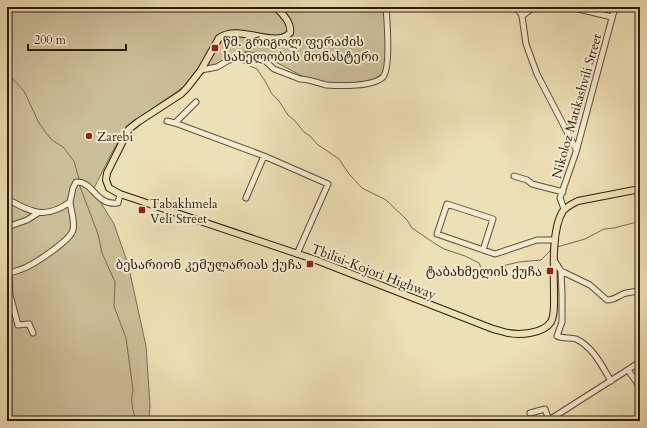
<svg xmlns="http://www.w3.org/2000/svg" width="647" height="428" viewBox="0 0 647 428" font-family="Cardo,'Noto Serif Georgian',serif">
<rect width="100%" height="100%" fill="#eddfb6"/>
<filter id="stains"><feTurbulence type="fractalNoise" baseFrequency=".005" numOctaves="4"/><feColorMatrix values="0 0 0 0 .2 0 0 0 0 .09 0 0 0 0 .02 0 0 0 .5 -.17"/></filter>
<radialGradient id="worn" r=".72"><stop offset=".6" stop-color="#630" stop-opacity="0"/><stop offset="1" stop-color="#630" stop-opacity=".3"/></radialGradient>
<!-- green -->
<path fill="#ccbe99" stroke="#7c6d52" d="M7,7h334l43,5 3,45 -4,19 -11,7 -44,1 -24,-7 -36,-19 -21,-7 -36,17 -74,51c-19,15 -32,49 -44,71l21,34 14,40 18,82 4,59 -1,16h-142z"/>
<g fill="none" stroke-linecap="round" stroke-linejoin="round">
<!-- stream -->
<path stroke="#79694f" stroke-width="1" d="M241,62l16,7 8,12 7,13 7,7 9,14 7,6 9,11 6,4 7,8 22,15 10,15 13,14 24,12 21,20 5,8 22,15 10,6 21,7 14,7 2,5 8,6h6l6,-7 5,-2 13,-3 22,-2 11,-11
M7,73l17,18 15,32 7,10 6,7 11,7 11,14 5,18
M79,184l19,50 4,19 13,29 -1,24 12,32 7,52c-3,11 0,20 3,31
M557,247l28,-8 19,-10 10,-1 23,-6h3"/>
<defs>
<path id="minor" d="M507,7c7,1 12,1 15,9
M525,7l-3,9 4,28 11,30 39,75v2
M570,7l42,10
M522,16l12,-9
M201,70l16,-3 12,-7 19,-5 7,1 8,3 11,10 26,10c9,0 17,4 26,6 14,1 47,2 57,-8 8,-9 4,-57 3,-70
M167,121l8,2 89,33
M175,123l21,-21
M514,176l13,4 5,4 31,8
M246,198l18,-42 64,28 -31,70
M7,199c24,13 38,21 63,3l3,-14 3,-6c18,-1 19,24 42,21l2,-9
M564,209l-4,-11 16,-46 39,-145
M7,227l20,-7 11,-7
M483,250l10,-31 -46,-15 -10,30 58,20 42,-14h18
M554,260l7,11 1,23v28l-5,14c6,3 13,1 19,3 17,8 26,27 35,42
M561,271l29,14 17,15c7,0 10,-3 16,-6 5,-2 11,-2 17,-3
M9,273l1,22 8,30 11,-1 4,9
M7,274c5,-2 10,-3 15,-5 11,-4 48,-28 51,-39 2,-9 -2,-19 -3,-28
M628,370l12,17
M530,413l15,-4 4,11 91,-58"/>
<path id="major" d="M276,7c6,7 16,15 14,26 -16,16 -51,-10 -71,5l-18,32 -14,18 -6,6 -43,28 -9,7 -22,44 -1,7 3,8 11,6 196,66 177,69c5,1 10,3 15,4 12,2 35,1 43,-11 4,-7 3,-18 3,-27 0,-21 -3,-66 9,-84 4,-5 9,-7 15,-10l62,-12"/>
</defs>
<!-- minor casing -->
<use href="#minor" stroke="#5d4d36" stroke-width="7"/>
<!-- major casing -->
<use href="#major" stroke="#2d1c0b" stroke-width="8"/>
<!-- minor -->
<use href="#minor" stroke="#f3ead0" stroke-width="5"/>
<!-- major -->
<use href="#major" stroke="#eddfb6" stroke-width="6"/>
</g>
<!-- markers -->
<g fill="#8f2418" stroke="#f3ead0" stroke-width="1.5">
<rect x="211" y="44" width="8" height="8" rx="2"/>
<circle cx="89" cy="136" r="4"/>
<rect x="138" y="206" width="8" height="8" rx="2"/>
<rect x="306" y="260" width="8" height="8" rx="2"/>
<rect x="546" y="267" width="8" height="8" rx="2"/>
</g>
<g text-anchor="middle" stroke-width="4" stroke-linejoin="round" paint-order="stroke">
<!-- poi labels -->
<g font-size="13" fill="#2d1c0b" stroke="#f3ead0" text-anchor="start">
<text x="223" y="46">წმ. გრიგოლ ფერაძის<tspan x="223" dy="15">სახელობის მონასტერი</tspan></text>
<text x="97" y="141">Zarebi</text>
<text x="150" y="208">Tabakhmela<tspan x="150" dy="15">Veli Street</tspan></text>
<text x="302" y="269" text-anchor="end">ბესარიონ კემულარიას ქუჩა</text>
<text x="542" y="276" text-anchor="end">ტაბახმელის ქუჩა</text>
</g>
<!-- street labels -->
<g font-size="13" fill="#2d1c0b" stroke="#f3ead0">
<text transform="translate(576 106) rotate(-74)" y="5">Nikoloz Matikashvili Street</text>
<text transform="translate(374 271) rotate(21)" y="5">Tbilisi-Kojori Highway</text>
</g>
</g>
<!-- margin -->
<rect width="647" height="428" fill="none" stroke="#eddfb6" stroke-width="24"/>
<rect x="8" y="8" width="631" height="412" fill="none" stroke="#2d1c0b" stroke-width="2"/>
<rect x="12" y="12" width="623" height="404" fill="none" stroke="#2d1c0b"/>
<!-- scale -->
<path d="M28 44v6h98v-6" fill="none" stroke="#2d1c0b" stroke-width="2"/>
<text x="34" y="44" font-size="12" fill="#2d1c0b" stroke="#f3ead0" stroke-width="3" paint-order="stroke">200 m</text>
<rect width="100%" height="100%" filter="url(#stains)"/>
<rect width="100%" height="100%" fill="url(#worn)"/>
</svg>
